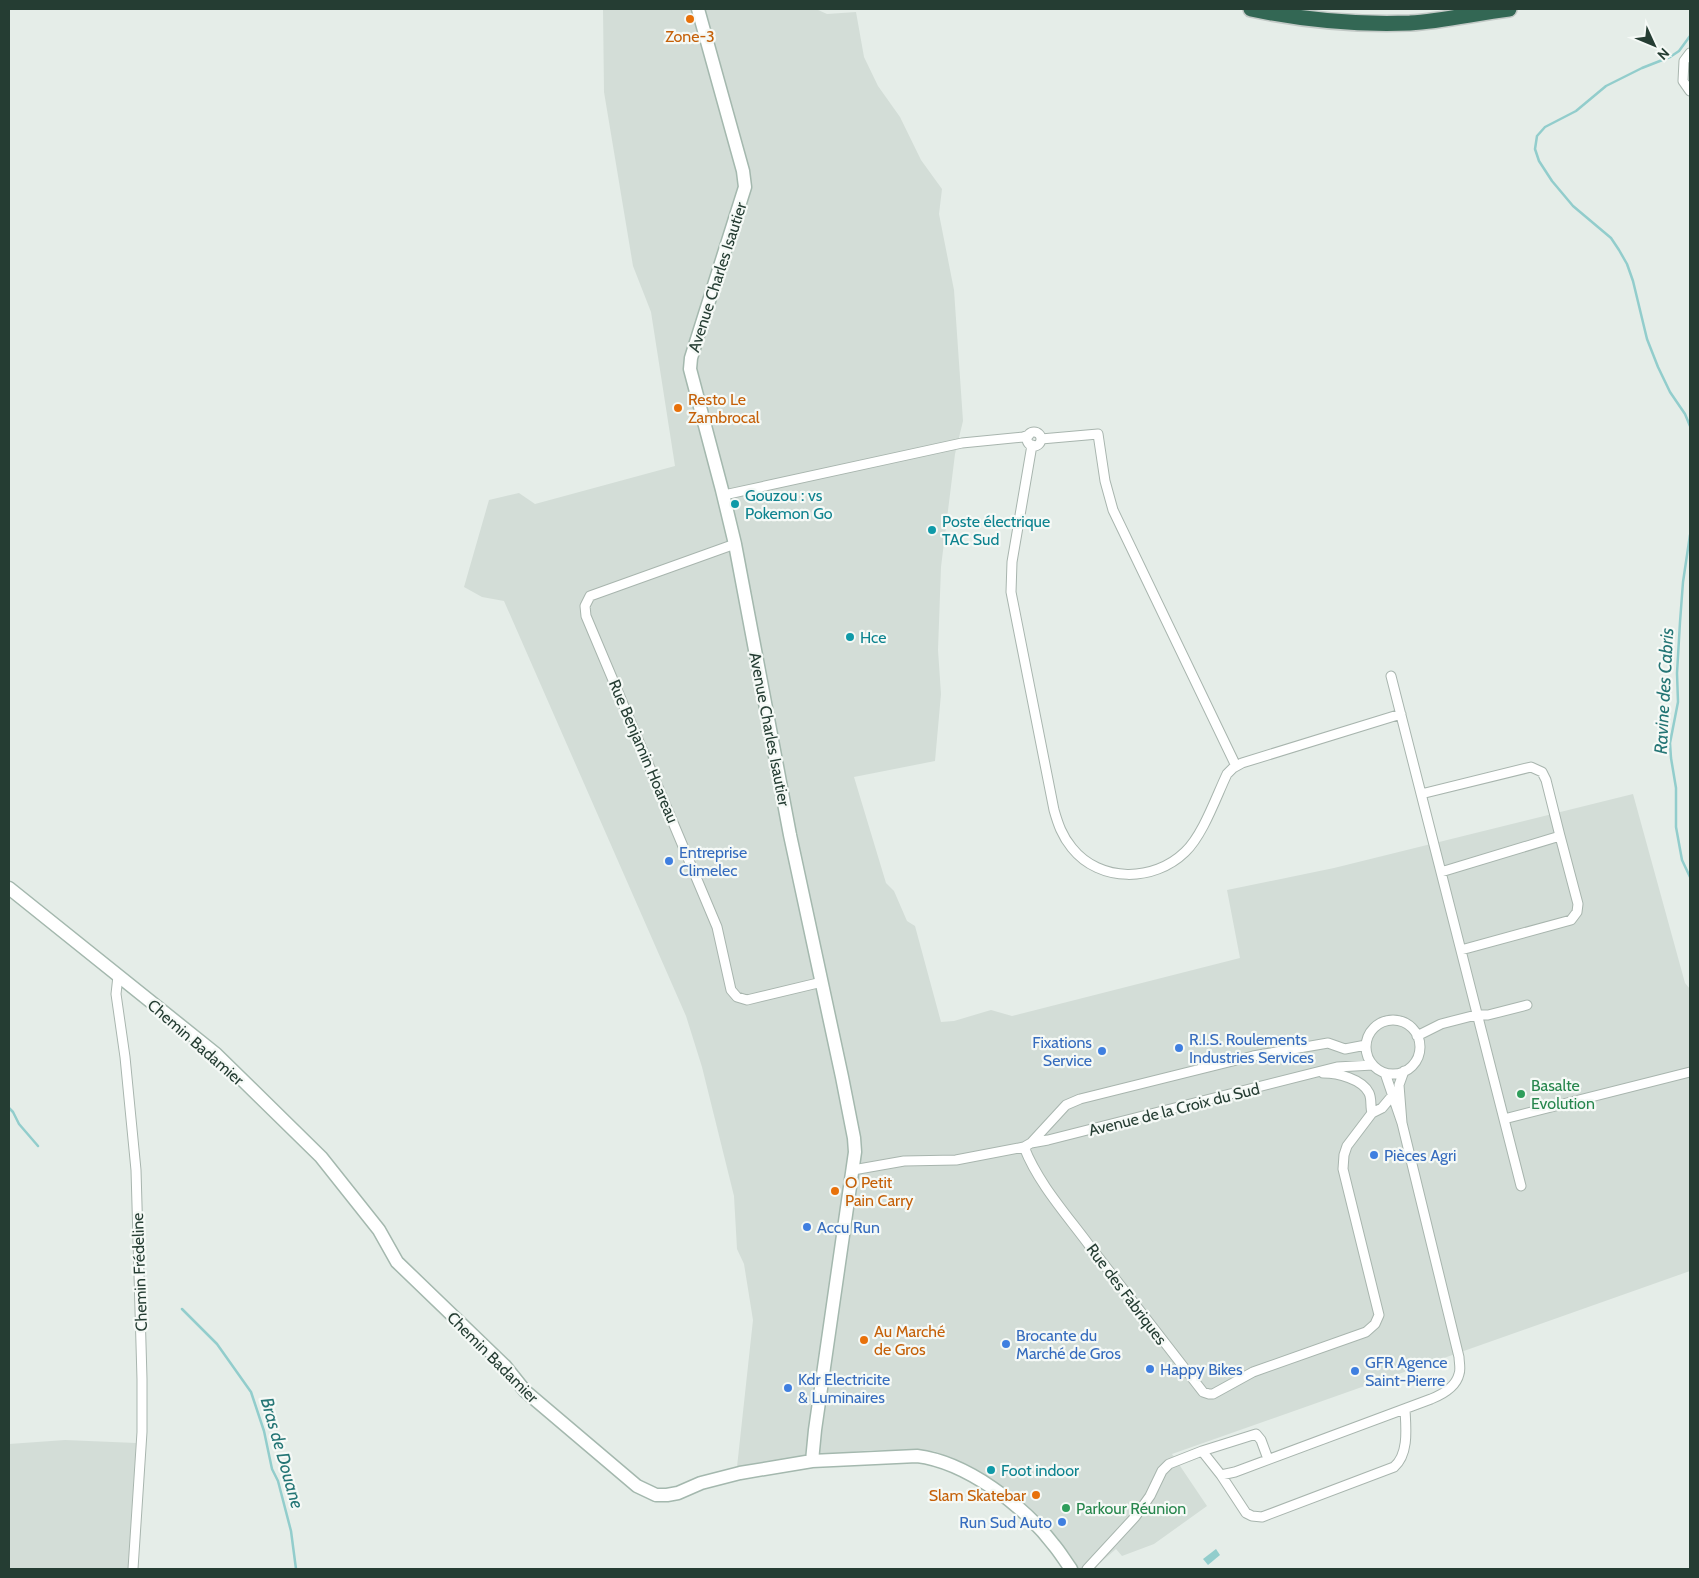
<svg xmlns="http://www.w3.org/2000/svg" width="1699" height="1578" viewBox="0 0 1699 1578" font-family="Cabin,sans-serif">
<rect width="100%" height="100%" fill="#e5ede8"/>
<!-- built -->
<path fill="#d3ddd7" d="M603,9h213l11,5 29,-2 8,45 14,29 22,31 21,43 21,29 -3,25 15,76 9,131 -8,33 -14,113 -3,83 3,44 -6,67 -81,16 32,106 8,8 13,30 8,5 26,96 13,-1 37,-11 21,6 228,-58 -13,-68 107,-22 299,-74 52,189 5,6v282l-518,183 35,52 -53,38 -32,12 -6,-7 -23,20h-15l-9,-16 -13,-16 -18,-20 -24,-22 -36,-25 -44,-19 -63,-1 -77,8 -57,9 16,-147 -9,-56 -7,-15 -3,-53 -32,-129 -16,-51 -182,-415 -22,-4 -18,-10 25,-87 30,-7 16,11 140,-38 -24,-154 -18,-46 -29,-174z
M65,1440l71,3 -8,126h-119v-125z"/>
<!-- water -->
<path fill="#92cdcc" d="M1216,1549l4,6 -12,10 -5,-6z"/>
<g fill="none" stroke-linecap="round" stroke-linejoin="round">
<!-- stream -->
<path stroke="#92cdcc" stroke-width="2.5" d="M1690,36l-11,15 -9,6 -28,11 -36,18 -30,25 -31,16 -8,9 -2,13 4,12 13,20 21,25 38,32 8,12 8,14 6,17 14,58 11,28 12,25 15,22 5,12
M1690,535l-7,47 -3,40 -3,51 1,29 -8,41 1,15 5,30v39l6,33 8,17
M9,1108l4,4 6,12 19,22
M182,1309l35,35 34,48 13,39 8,38 6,12 13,50 5,38"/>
<defs>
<path id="street" d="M1690,53l-6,8 -1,20 7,10
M1027 439a7 7 0 1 1 14 0a7 7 0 1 1-14 0Z
M1041,439l57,-5 7,47 8,29 123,256
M1032,445l-20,117 -1,30 43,218c4,14 8,26 18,38 28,35 82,34 113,4 18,-17 31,-55 42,-78l6,-6 9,-5 159,-49
M724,495l238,-52 61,-6 6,-2
M735,544l-145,52 -5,10 1,10 131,311 14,63 6,7 10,3 75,-18
M1391,676l130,510
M1421,794l110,-27 11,5 4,8 14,56
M1441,872l119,-36 18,68 -1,8 -6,8 -110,30
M118,976l-2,18 9,63 11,113 6,209v53l-9,137
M1366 1047a27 27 0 1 1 54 0a27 27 0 1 1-54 0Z
M1417,1036l24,-12 35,-9h12l39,-10
M1323,1073c15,0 39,6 46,20 3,6 1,14 3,20
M1385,1073l17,50 -3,-38 5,-14
M1504,1119l186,-47
M1031,1143l17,-3 289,-73 36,-2
M1024,1147c14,36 42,67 65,98 38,49 76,98 114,147l6,2h4l40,-22 113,-40 9,-8 4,-9 -36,-146 1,-14 3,-9 25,-33 10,-5 10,-12
M853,1170l51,-9 52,-1 68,-13 7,-4 35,-38 14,-6 173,-43 75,-13 17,6 21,-4
M1202,1451l19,24 14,-3 196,-73c10,-4 25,-12 28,-25 2,-5 0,-12 0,-17l-57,-234
M1221,1475l25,38 6,3 10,1 132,-50c15,-13 12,-39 11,-57
M1087,1569l48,-52 15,-21 12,-25 7,-7 33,-13 54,-17 5,6 7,19"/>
<path id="secondary" d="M698,9l45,162 2,16 -54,171 -1,11 32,121 13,54 55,291 52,242 12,61 1,14 -40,278 -3,31
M9,888l207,166 105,103 58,73 18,32 108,104 20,25 112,95 19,9h11l11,-2 23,-10 39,-10 72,-12 105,-5c49,6 106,49 136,88 7,8 12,17 18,25"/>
<path id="highway" d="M1251,9c52,11 106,16 159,14 33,-2 66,-10 99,-14"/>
</defs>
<!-- street casing -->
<use href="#street" stroke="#a8b5ae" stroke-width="11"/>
<!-- secondary casing -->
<use href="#secondary" stroke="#a4b8ae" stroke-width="15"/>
<!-- highway casing -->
<use href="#highway" stroke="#c2c9c6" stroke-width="18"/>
<!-- street -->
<use href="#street" stroke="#fff" stroke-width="9"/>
<!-- secondary -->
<use href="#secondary" stroke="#fff" stroke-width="12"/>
<!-- highway -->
<use href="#highway" stroke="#336754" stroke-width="15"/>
</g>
<!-- markers -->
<g fill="#e8710a" stroke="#f5f9f6" stroke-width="2">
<circle cx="690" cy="19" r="5"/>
<circle cx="678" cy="408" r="5"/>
<circle cx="835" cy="1191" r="5"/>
<circle cx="864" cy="1340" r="5"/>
<circle cx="1036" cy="1495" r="5"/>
</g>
<g fill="#0f9aa8" stroke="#f5f9f6" stroke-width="2">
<circle cx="735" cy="504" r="5"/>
<circle cx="932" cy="530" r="5"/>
<circle cx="850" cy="637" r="5"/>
<circle cx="991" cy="1470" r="5"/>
</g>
<g fill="#3f7fe0" stroke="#f5f9f6" stroke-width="2">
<circle cx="669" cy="861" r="5"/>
<circle cx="1179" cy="1048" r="5"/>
<circle cx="1102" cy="1051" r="5"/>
<circle cx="1374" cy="1155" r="5"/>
<circle cx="807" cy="1227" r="5"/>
<circle cx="1006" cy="1344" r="5"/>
<circle cx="1150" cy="1369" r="5"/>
<circle cx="1355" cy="1371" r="5"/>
<circle cx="788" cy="1388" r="5"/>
<circle cx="1062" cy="1522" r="5"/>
</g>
<g fill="#2e9e5b" stroke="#f5f9f6" stroke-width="2">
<circle cx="1521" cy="1094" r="5"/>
<circle cx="1066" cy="1508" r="5"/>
</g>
<g text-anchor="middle" stroke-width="4.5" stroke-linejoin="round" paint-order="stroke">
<!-- food labels -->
<g font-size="16" fill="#c56008" stroke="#f5f9f6" text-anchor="start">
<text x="690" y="42" text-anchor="middle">Zone-3</text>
<text x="688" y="405">Resto Le<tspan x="688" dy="18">Zambrocal</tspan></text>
<text x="845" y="1188">O Petit<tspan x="845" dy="18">Pain Carry</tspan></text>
<text x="874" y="1337">Au Marché<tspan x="874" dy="18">de Gros</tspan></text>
<text x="1026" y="1501" text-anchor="end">Slam Skatebar</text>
</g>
<!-- street labels -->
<g font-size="16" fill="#253d33" stroke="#f5f9f6">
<text transform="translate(717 277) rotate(-72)" y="6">Avenue Charles Isautier</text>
<text transform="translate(770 729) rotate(79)" y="6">Avenue Charles Isautier</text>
<text transform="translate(644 751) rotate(67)" y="6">Rue Benjamin Hoareau</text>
<text transform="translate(196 1042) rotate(41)" y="6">Chemin Badamier</text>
<text transform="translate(1174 1109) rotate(-14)" y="6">Avenue de la Croix du Sud</text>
<text transform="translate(139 1272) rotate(-92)" y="6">Chemin Frédeline</text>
<text transform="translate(1127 1294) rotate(53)" y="6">Rue des Fabriques</text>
<text transform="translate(493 1357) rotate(45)" y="6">Chemin Badamier</text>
</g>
<!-- culture labels -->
<g font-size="16" fill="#0d838f" stroke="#f5f9f6" text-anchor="start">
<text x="745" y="501">Gouzou : vs<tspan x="745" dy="18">Pokemon Go</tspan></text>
<text x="942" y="527">Poste électrique<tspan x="942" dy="18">TAC Sud</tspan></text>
<text x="860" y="643">Hce</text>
<text x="1001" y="1476">Foot indoor</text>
</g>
<!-- shop labels -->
<g font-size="16" fill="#366cbe" stroke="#f5f9f6" text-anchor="start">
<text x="679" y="858">Entreprise<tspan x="679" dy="18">Climelec</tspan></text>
<text x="1189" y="1045">R.I.S. Roulements<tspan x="1189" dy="18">Industries Services</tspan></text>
<text x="1092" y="1048" text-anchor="end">Fixations<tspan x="1092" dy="18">Service</tspan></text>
<text x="1384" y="1161">Pièces Agri</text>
<text x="817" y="1233">Accu Run</text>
<text x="1016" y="1341">Brocante du<tspan x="1016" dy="18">Marché de Gros</tspan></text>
<text x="1365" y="1368">GFR Agence<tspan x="1365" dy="18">Saint-Pierre</tspan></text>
<text x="1160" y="1375">Happy Bikes</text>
<text x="798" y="1385">Kdr Electricite<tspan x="798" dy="18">&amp; Luminaires</tspan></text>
<text x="1052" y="1528" text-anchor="end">Run Sud Auto</text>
</g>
<!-- leisure labels -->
<g font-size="16" fill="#27864d" stroke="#f5f9f6" text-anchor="start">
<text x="1531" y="1091">Basalte<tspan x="1531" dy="18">Evolution</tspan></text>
<text x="1076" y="1514">Parkour Réunion</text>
</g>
<!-- water labels -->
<g font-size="18" font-style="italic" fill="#247575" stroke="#f5f9f6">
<text transform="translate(1664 691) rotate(-87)" y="6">Ravine des Cabris</text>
<text transform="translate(282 1453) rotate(74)" y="6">Bras de Douane</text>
</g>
</g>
<!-- border -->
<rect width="1699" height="1578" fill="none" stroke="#253d33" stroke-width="20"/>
<!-- north arrow -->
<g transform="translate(1654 45) rotate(134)" stroke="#f5f9f6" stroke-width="4" paint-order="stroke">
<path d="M0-4L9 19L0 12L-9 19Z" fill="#253d33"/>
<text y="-8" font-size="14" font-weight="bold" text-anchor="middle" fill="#253d33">N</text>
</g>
</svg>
